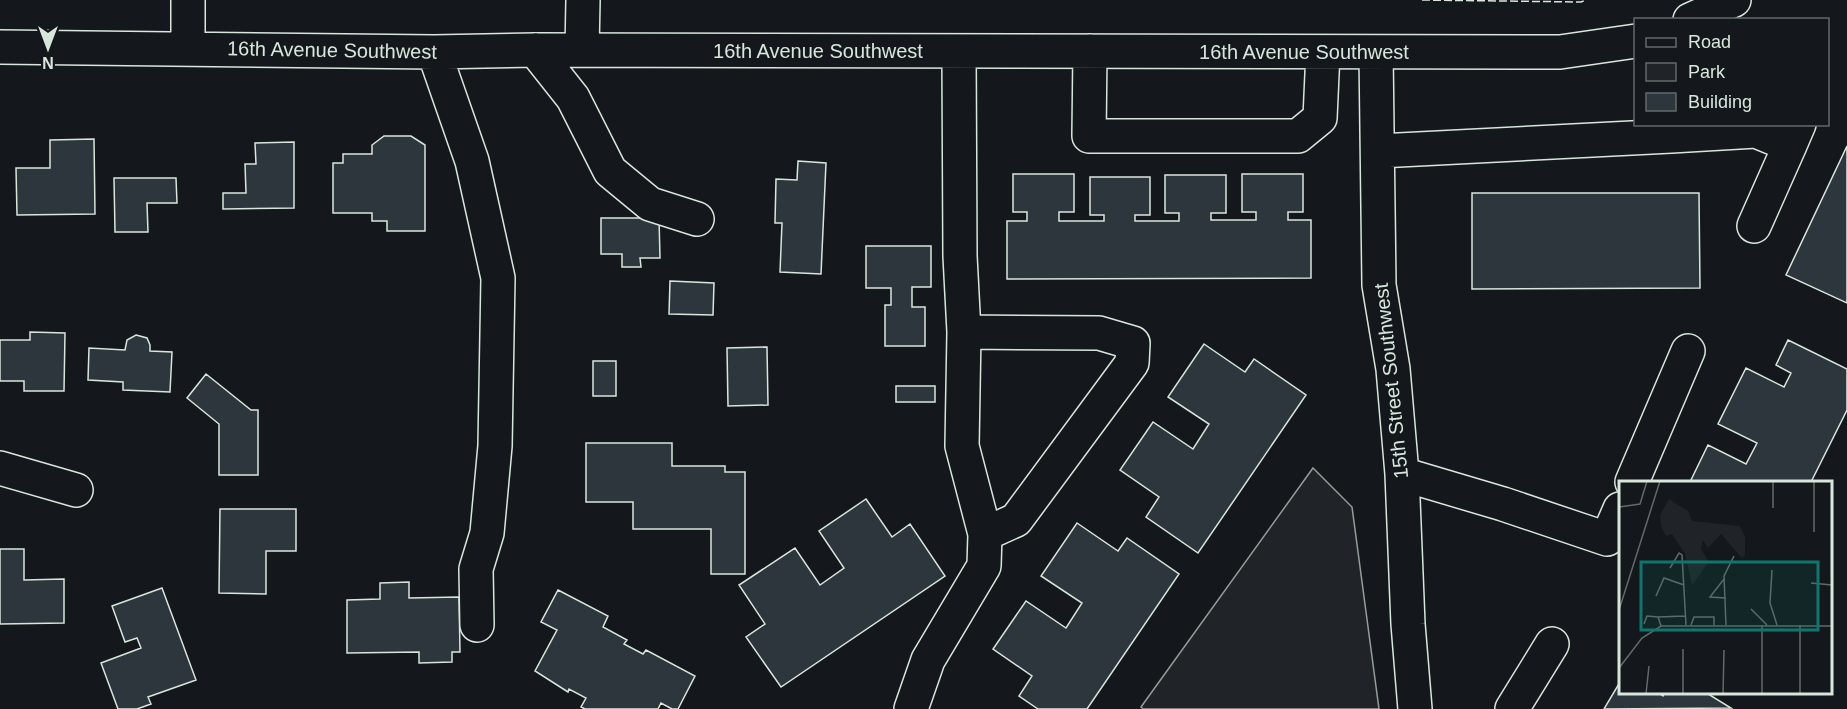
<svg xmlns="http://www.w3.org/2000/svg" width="1847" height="709" viewBox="0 0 1847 709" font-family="Arial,sans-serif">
<rect width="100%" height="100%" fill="#14181c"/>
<!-- green -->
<path fill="#202428" stroke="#939e99" stroke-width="1.5" d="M1313,468l39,39 27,202h-236l-2,-2z"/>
<!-- building -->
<path fill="#2c363c" stroke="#d8e6dc" stroke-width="1.5" d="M384,136h27l14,9v86h-38v-10h-15v-8h-39v-50h10v-9h29v-9z
M94,139l1,75 -78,1 -1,-47h34v-28z
M294,142v66l-71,1v-16h23l-1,-29h11l-1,-21z
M1847,146v157l-61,-28z
M798,161l28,2 -5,111 -41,-2 2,-49h-7l1,-44 21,1z
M1013,174h61v38h-15v9h45v-6h-14v-38h60v38h-15v6h44v-8h-14v-38h61v38h-15v7h45v-8h-14v-38h61v38h-15v8h23v58l-304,1v-58h20v-9h-14z
M114,178h62l1,25h-30l1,29h-33z
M1472,193h227l1,95 -228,1z
M601,218h58l1,40h-20l1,9h-19v-13h-21z
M866,246h65v41h-19v20h13v39h-40v-41h6v-17h-25z
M670,281l44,2 -1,32 -44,-1z
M30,332l35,1 -1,58h-40v-10h-24v-41h30z
M136,335l11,3 3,7v6l22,1 -2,40 -47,-2v-8l-35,-2 1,-32 36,2 2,-10z
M1788,340l59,29v41l-36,72h-121l18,-37 38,19 11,-21 -39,-19 28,-56 38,19 7,-14 -15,-8z
M1204,344l41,28 9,-13 52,36 -108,158 -52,-36 13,-20 -39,-27 33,-48 40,27 16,-25 -41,-27z
M767,347l1,58 -40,1 -1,-58z
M593,361h23v35h-23z
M206,374l45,36h7v65h-39v-51l-32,-26z
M896,386h39v16h-39z
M586,443h86v23h53v6h20v102h-34v-45h-78v-27h-47z
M866,499l26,38 18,-13 35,52 -164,111 -35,-50 19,-13 -26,-39 56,-37 25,37 24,-17 -25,-37z
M220,509h76v42h-30v43l-47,-1z
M1077,523l41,28 9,-13 52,36 -92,135h-49l-19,-13 13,-20 -39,-27 33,-48 40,27 16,-25 -41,-27z
M0,549h24v31l40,-1v44l-64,1z
M409,582v16l50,-1 1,55h-8v10l-33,1v-11l-72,1v-53l33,-1v-16z
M162,588l34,92 -48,17 3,7 -14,5h-19l-17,-46 40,-15 -4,-10 -12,4 -13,-36z
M558,590l50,26 -5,11 24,13 -3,4 19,10 3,-4 49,26 -17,33h-6l-11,-6 -3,6h-73l-4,-2 5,-9 -17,-9 -1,3 -33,-21 22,-41 -16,-8z
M1620,682v10h37l6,4 2,-4h40l26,16 -127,1z"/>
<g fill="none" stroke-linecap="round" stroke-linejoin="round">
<defs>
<path id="minor" d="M1690,20l44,-20
M0,47l434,5 101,-2 1025,2 76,-11
M188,48v-48
M535,50l38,48 37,73 40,33 47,15
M582,50l1,-50
M1090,51l-1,85h209l22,-18 3,-66
M434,52l38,109 26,117 -3,168 -8,87 -11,36 1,56
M1376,52l3,233 14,84 9,105 6,150 7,85
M1671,136l85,-5 34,14 9,-21
M1379,151l292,-15 -3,-12
M1754,226l36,-81
M964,332l135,1 34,10 -1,20 -116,157 -31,14
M0,468l76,22
M1402,474l101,30 104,35 13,-30
M1632,482l56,-131
M911,709l17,-49 56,-94 1,-32 -23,-88 2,-114 -4,-76 -1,-204
M1512,709l40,-65"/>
</defs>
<!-- minor casing -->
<use href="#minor" stroke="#d8e6dc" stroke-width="36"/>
<!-- minor -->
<use href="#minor" stroke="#14181c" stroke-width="33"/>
<!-- fence -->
<path stroke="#d8e6dc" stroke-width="1.5" stroke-dasharray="8 3" stroke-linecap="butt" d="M1422,0l159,2 5,-2"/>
</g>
<g text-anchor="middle" stroke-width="4.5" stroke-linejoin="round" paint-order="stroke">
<!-- street labels -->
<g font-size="20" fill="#d8e6dc" stroke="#14181c">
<text transform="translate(332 50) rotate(1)" y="7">16th Avenue Southwest</text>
<text x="818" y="58">16th Avenue Southwest</text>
<text x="1304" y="59">16th Avenue Southwest</text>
<text transform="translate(1391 381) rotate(-96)" y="7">15th Street Southwest</text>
</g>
</g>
<!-- overview -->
<g transform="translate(1619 481)">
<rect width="213" height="213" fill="#14181c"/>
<path d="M50,18l19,12 4,10 48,5 5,11v18l-3,3 -21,-24 -13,14 -5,-8 -2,9 8,13 -17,23 -7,-31 -13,-20 -6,2 -5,-10 -1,-11z" fill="#202428"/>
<path fill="none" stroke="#626a69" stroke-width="1.5" d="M154,0v27M0,26l21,-3 7,-23M195,51v-51M51,87l9,-15 3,2 4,70M153,89l-2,33 7,22M105,98l-14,18 16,1M192,102l21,2M37,115l8,-18 20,7M132,128l16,16M0,129l41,-129M25,143l3,-8 11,1M72,144l3,-8h20v8M107,144l-2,-49 10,-20M42,145l-3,-9 28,-1M64,168v45M0,187l23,-30 19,-12h171M27,213l3,-28M104,213l1,-44M143,213v-69M181,213v-69"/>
<path fill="#0f766e" fill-opacity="0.15" stroke="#0f766e" stroke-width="3" d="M22,81h177v68h-177z"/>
<rect width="213" height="213" fill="none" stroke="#d8e6dc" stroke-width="3"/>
</g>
<!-- legend -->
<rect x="1634" y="18" width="195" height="108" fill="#14181c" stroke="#626a69" stroke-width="1.5"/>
<rect x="1646" y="38" width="30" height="9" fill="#14181c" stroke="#626a69" stroke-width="1.5"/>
<text x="1688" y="48" font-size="18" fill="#d8e6dc">Road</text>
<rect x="1646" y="63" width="30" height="18" fill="#202428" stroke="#626a69" stroke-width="1.5"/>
<text x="1688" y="78" font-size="18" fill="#d8e6dc">Park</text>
<rect x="1646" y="93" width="30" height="18" fill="#2c363c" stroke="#626a69" stroke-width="1.5"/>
<text x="1688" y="108" font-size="18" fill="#d8e6dc">Building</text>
<!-- north arrow -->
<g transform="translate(48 48) rotate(180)" stroke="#14181c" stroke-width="4.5" paint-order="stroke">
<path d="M0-4.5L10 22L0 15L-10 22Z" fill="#d8e6dc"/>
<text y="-9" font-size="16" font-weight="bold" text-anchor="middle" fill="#d8e6dc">N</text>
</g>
</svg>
